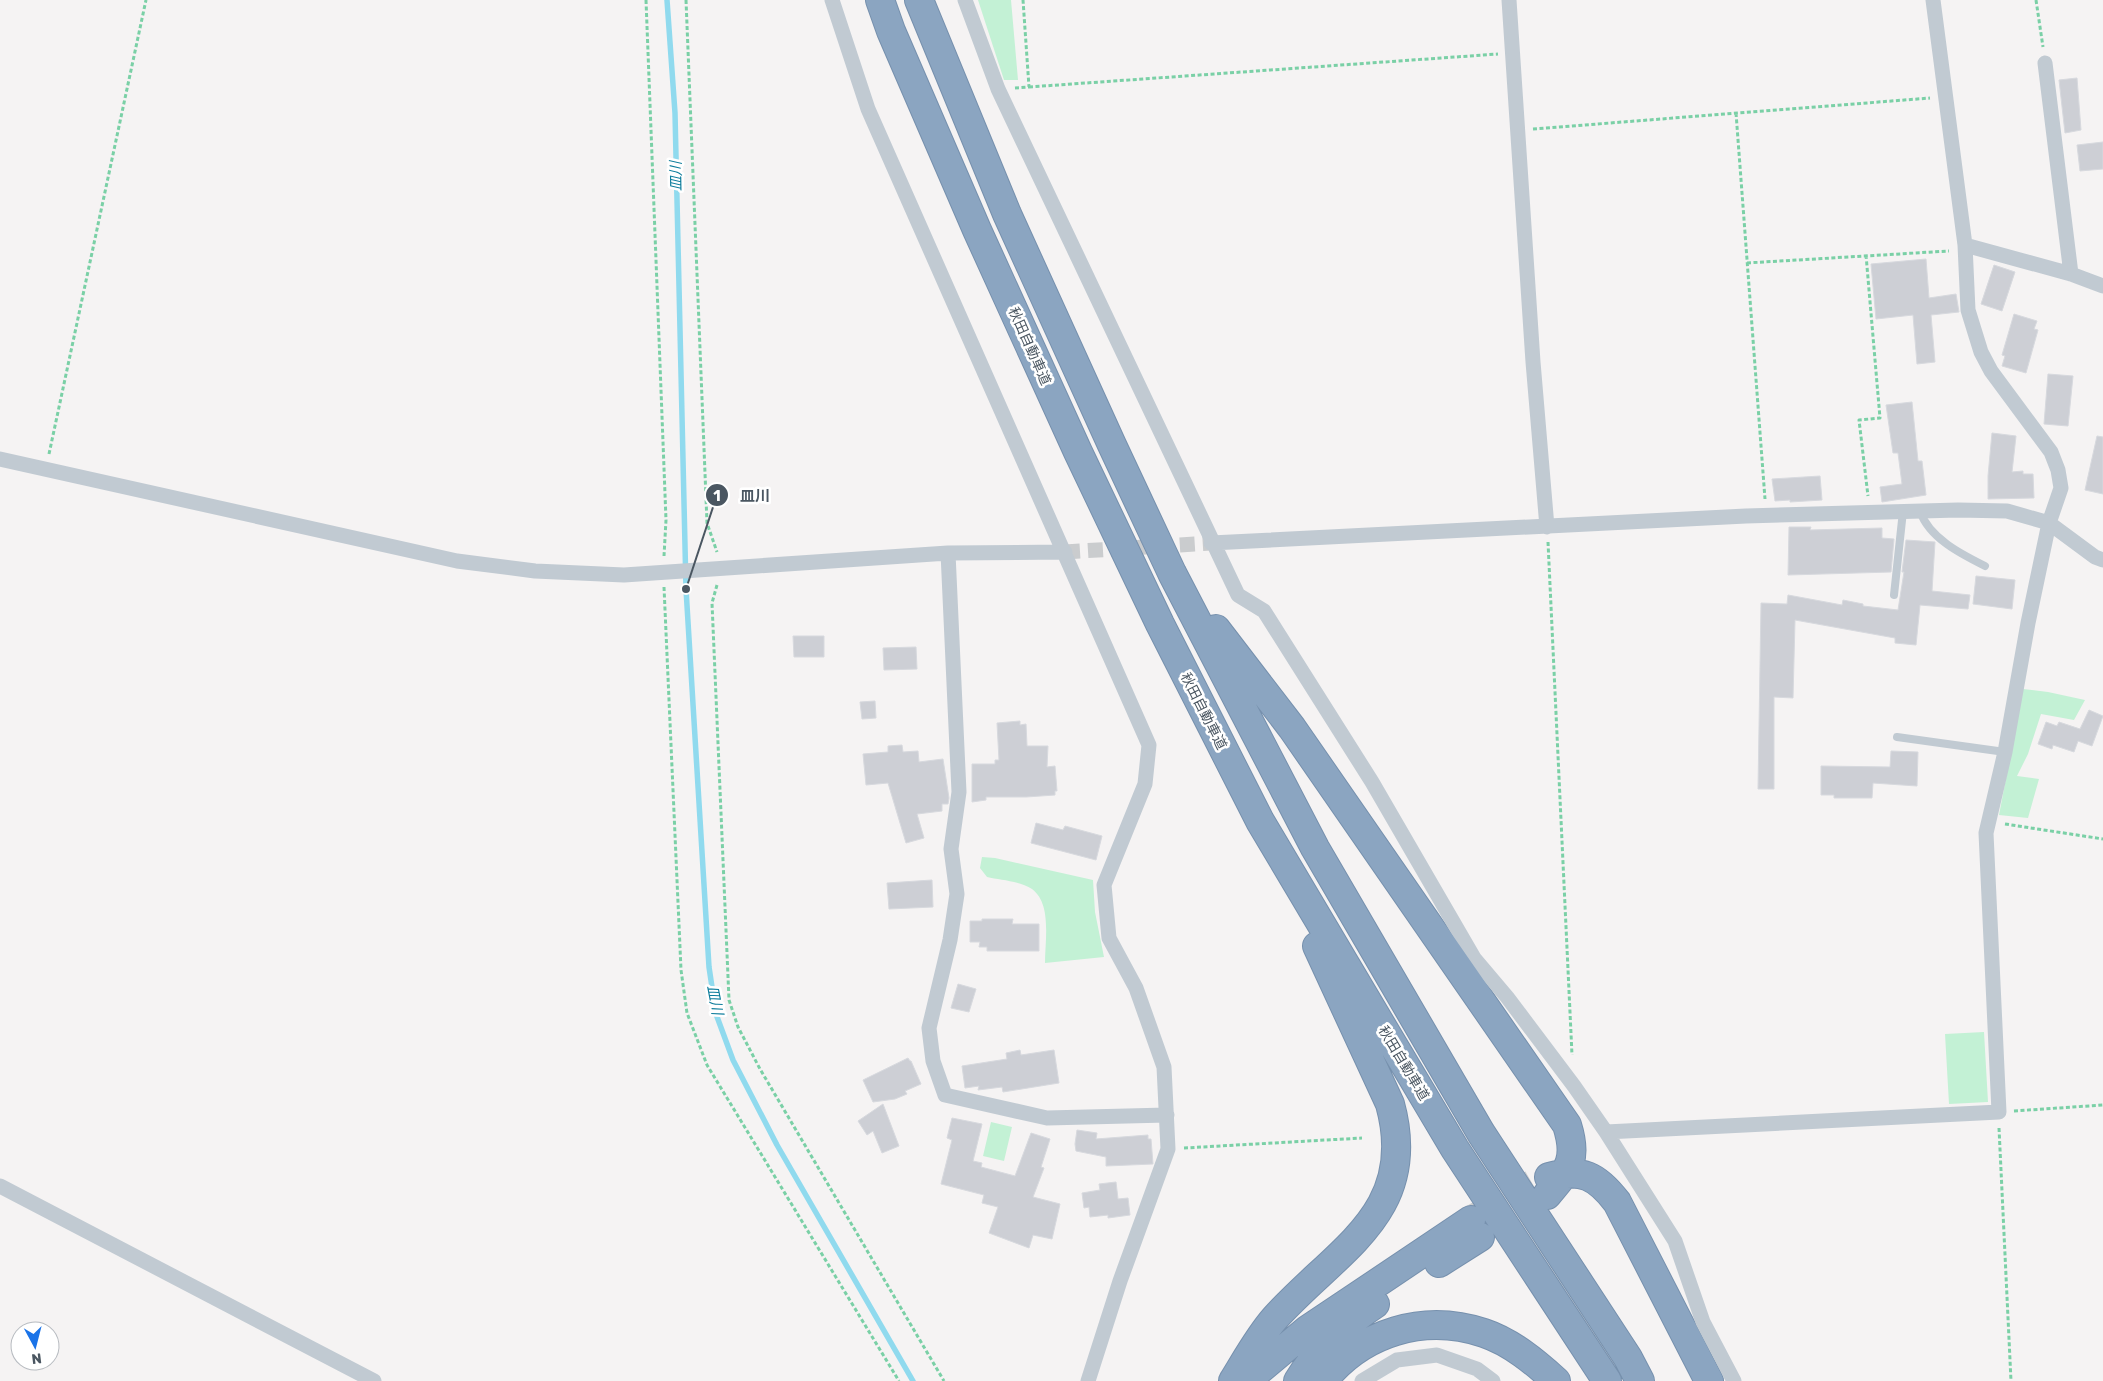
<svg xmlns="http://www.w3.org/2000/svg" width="2103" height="1381" viewBox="0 0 2103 1381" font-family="Rubik,'Noto Sans JP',sans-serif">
<rect width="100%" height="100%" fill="#f5f3f3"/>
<!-- green -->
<path fill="#c3f1d5" d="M978,0h33l7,80h-14z
M2023,689l25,3 37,8 -11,20 -33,-6 -13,40 -11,22 22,3 -11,39 -29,-3z
M982,857l13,1 98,22 2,32 9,45 -59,6c0,-23 7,-59 -13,-74 -12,-8 -32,-9 -45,-12l-7,-9z
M1984,1032l4,70 -39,2 -4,-70z
M991,1122l21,5 -8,34 -21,-5z"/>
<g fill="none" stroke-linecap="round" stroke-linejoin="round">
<!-- stream -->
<path stroke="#90daee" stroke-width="5.5" d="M667,0l8,113 11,476 23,378 7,47 17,46 44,85 136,236"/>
</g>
<!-- building -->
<path fill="#cdcfd5" stroke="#d7d9de" d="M2077,78l4,52 -16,3 -6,-53z
M2103,142v27l-23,2 -3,-26z
M1926,259l3,39 27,-4 3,18 -28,3 4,47 -18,2 -4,-49 -37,4 -5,-55z
M1994,265l21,7 -13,39 -21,-7z
M2014,314l23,7 -3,8 4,1 -12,43 -24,-7 3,-10 -3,-1z
M2048,374l25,2 -5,50 -24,-2z
M1912,402l6,59h4l4,34 -44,7 -2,-15 22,-3 -4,-31h-5l-1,-7 -6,-41z
M1992,433l24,3 -4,36 11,-1v3h10l1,24 -46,1v-23z
M2097,436l6,1v57l-18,-4z
M1820,476l2,24 -32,2v-2l-15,1 -3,-22z
M1789,527h22l-1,3 72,-2v10l12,1 -3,33 -103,3z
M1906,540l29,2 -3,49 38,4 -2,14 -48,-4 -4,40 -21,-2v-5l-100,-18 -2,78 -19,-1v92h-16l3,-186 26,1 1,-9 54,10 1,-5 20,4v2l35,4 6,-38h-2z
M1976,576l39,4 -3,29 -39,-5z
M793,636h31v21h-30z
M916,647l1,22 -33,1 -1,-22z
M875,701l1,17 -14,1 -2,-17z
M2089,710l14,6 -11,30 -14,-5 -4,11 -21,-7 -1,4 -14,-5 8,-22 11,4 2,-4 21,7z
M1020,721v4l6,-1 1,22h21l-1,21 8,-1 2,25h-2v4l-29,2h-40v3l-14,2v-38h23v-4h4l-2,-37z
M902,745l1,7 15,-1 1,11 24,-3 6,39 -1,6h-6v7l-25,3 7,24 -18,5 -18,-60 -22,2 -3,-31 25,-2v-6z
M1891,751l27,1 -1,34 -44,-3 -1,15h-38v-3h-13v-29l69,1z
M1036,823l27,7 2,-4 37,10 -6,24 -65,-17z
M932,880l1,27 -44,2 -2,-26z
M982,919h31l-1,5h27v27h-52v-4h-8l1,-5h-10v-21h12z
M958,984l18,5 -7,23 -18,-4z
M1020,1050l1,5 33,-5 5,33 -56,9 -1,-5 -24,3 1,-4 -14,2 -3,-22 45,-7 -1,-6z
M908,1058l2,3h1l10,23 -16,7 2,3 -12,5 -22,3 -10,-22z
M883,1104l16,42 -17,7 -9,-22 -6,4 -9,-14z
M952,1118l30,6 -9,37 9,2 -1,4 34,9 16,-43 19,6 -9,28 3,1 -11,29 27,7 -8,35 -19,-4 -4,13 -40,-15 9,-26 -16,-4 2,-8 -43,-11 11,-44 -5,-2z
M1077,1130l20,3 -1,6 52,-4v4h3l2,25 -47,2v-9l-30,-6 -1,-7z
M1116,1182l2,17 10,-1 2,17 -22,3v-3l-18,2 -1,-10 -5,1 -2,-15 18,-3 -1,-6z"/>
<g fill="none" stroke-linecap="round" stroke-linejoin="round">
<!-- street-tunnel -->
<path stroke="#caccce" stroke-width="15" stroke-dasharray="15 8" stroke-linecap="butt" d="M1065,552l146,-9"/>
<!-- highway-tunnel -->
<path stroke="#caccce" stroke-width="28" stroke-dasharray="28 14" stroke-linecap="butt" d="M1472,1219l65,-38"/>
<defs>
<path id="highway" d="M880,0l11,31 86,199 101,222 82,172 100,197 195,328 152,232
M919,0l88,214 105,231 60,128 143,275 166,285 147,225 12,23
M1216,629l76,99 275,397c11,35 2,44 -20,70
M1549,1177c33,-9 48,-1 68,25l92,179
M1439,1263l41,-26
M1233,1381c13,-21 26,-45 42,-63 62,-69 145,-105 115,-214l-73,-158
M1246,1381l61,-51 164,-110
M1298,1381c19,-31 47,-57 77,-77
M1323,1381c39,-49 101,-68 161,-48 27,9 51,29 72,48"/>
</defs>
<!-- highway casing -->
<use href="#highway" stroke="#7690ad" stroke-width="30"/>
<!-- path -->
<path stroke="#7ad0a6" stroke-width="3" stroke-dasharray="4 2.5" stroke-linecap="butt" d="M646,0l20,520 -2,36
M686,0l21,523 10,29
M2036,0l7,47
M1029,87l469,-33
M1015,88l14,-1 -6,-87
M1736,113l29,386
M1533,129l397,-31
M1866,255l14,163 -21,2 9,76
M1747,263l202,-12
M49,454l97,-454
M1548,542l24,513
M717,585l-5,18 17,397 9,27 22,42 184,312
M664,587l17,383 6,43 20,52 192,316
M2005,824l98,15
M2014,1111l89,-6
M1999,1128l12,253
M1184,1148l178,-10"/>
<!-- lane -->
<path stroke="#c1cad2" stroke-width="8" d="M1920,511c9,27 41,43 65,55
M1894,595l9,-84
M1897,737l108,15"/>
<!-- street -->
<path stroke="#c1cad2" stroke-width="15" d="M832,0l36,109 281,636 -4,39 -41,101 5,53 27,50 28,79 4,82 -48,132 -32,100
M965,0l33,89 240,506 26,16 108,171 102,176 33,39 67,89 32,46 69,109 28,81 31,59
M1509,0l24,362 14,165
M2045,63l26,211
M1965,245l106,29 32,12
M0,459l457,102 78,10 89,4 324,-22 117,-1
M1211,543l535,-27 212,-6 49,1 42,12 46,34 8,3
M948,553l11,239 -8,57 6,45 -7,46 -21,88 4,33 12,34 102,23 120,-3
M1606,1132l393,-20 -13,-279 19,-81 23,-129 21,-100 12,-35 -3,-18 -7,-18 -60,-81 -10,-19 -13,-42 -3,-65 -32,-245
M0,1186l374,195
M1362,1381l35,-21 40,-5 40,14 16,12"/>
<!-- highway -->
<use href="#highway" stroke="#8ba5c1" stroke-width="28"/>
</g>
<g text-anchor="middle" stroke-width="5" stroke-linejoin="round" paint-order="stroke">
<!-- street labels -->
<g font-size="14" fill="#4a5661" stroke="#fff">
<text transform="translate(1030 346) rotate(66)" y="5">秋田自動車道</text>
<text transform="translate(1204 711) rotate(63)" y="5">秋田自動車道</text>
<text transform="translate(1404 1063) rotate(59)" y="5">秋田自動車道</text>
</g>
<!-- water labels -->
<g font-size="15" font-style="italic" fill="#0c7c9b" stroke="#fff">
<text transform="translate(676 176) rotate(-91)" y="5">皿川</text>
<text transform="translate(715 1000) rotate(79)" y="5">皿川</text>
</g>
</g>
<!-- callouts -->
<path fill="none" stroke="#4a5661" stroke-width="2" d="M686 589L717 495"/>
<g fill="#4a5661" stroke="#fff" stroke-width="2">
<circle cx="686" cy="589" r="5"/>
<circle cx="717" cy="495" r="12"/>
</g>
<g font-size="15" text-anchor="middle" font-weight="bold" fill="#fff">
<text x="717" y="501">1</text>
</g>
<g font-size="15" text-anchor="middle" font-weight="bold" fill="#4a5661" stroke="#fff" stroke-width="5" stroke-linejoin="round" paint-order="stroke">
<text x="755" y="501">皿川</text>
</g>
<!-- north arrow -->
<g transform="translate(35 1346) rotate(173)"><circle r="24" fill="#ffffff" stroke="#b7bbc0"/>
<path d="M0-4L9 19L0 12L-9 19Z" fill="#1a73e8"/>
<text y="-8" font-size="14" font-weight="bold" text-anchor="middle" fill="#4a5661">N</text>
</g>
</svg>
